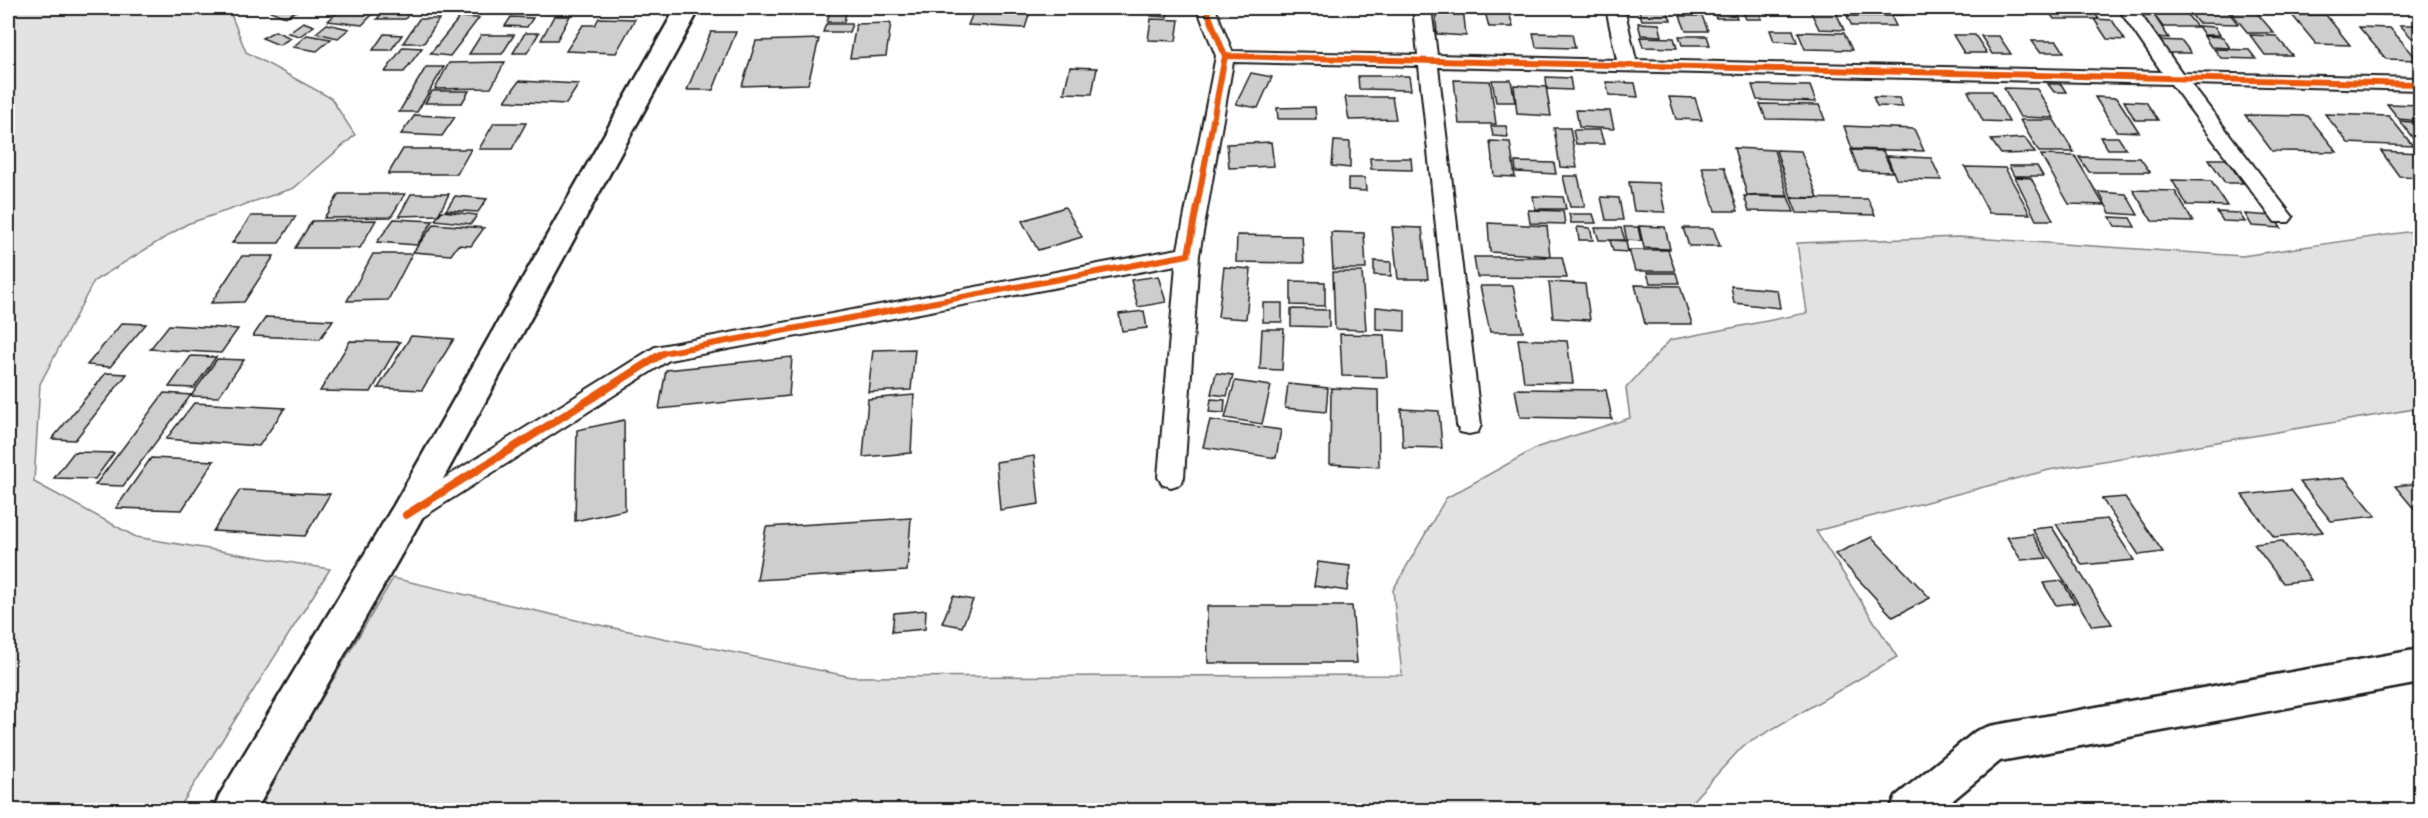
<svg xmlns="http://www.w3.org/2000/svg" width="2428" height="818" viewBox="0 0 2428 818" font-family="'Gochi Hand',sans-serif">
<rect width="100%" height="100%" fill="#fff"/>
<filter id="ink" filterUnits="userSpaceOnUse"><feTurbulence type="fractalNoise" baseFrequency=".0167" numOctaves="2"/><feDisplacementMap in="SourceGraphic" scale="12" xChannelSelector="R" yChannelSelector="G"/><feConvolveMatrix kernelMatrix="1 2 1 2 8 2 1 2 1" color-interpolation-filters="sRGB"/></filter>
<g filter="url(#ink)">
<!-- green -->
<path fill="#e2e2e2" stroke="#7f7f7f" stroke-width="1.5" d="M8,8h207l15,4 16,40 85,46 24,37 -61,53 -107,36 -93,57 -54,103 -6,98 102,55 194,32 -152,241h-170z
M2420,230v178l-371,62 -233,61 81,126 -154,89 -59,64h-1428l137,-232 187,43 272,56 550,-2 -9,-85 53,-92 92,-51 92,-29 -4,-30 44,-48 137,-27 -10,-70 161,-6 284,19z"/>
<!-- building -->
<path fill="#cecece" stroke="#1c1c1c" stroke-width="1.5" d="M273,8h29l-17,9 -17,-7z
M342,8l33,4 -13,13 -34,-4z
M386,8h28l-9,11h-28z
M831,8h16l-3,14h-17z
M975,8h32l24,1 -6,19 -57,-3z
M1153,8h16l-2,9 -16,-1z
M1435,8h28l3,28 -29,-2z
M1484,8h24l5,19h-24z
M1638,8h28l5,12h-29z
M1711,8h21l5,10h-21z
M1741,8h16l5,11h-16z
M1809,8h25l10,22 -25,-1z
M1843,8h56l5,7h-57z
M2046,8h45l8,11h-45z
M2183,8h70l2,2z
M2323,8h17l6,6h-17z
M2357,8h25l7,7 -26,-1z
M2187,9l40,1 11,14 -40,-1z
M2151,11l34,1 12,15h-34z
M2231,12h25l18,21h-26z
M2139,15h15l15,23 -15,-1z
M2292,15h34l24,30 -34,-1z
M554,16h16l-13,24h-16z
M1680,16h22l6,15h-22z
M1847,16h44l5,10h-44z
M460,17l19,1 -29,38 -20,-2z
M511,17l22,1 -6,9 -22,-1z
M599,18l36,1 -19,34 -50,-2 17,-26h12z
M419,19h20l-15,24h-21z
M1151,19l28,1 -3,21 -28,-1z
M2094,19l18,1 13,20 -18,-1z
M303,22l11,4 -14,10 -12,-3z
M891,23l-5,33 -36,2 6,-34z
M1638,23l21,1 3,12 -21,-1z
M327,24l22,5 -11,9 -22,-5z
M826,24h26l-3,8h-26z
M2400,25h20v13h-8z
M2198,26l17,1 5,8h-16z
M2359,27l31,1 28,32 -32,-1z
M1770,30h23l4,12 -23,-1z
M275,31l16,7 -12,7 -17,-7z
M711,32h25l-23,58h-26z
M1798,32l46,1 8,17 -47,-1z
M525,33h14l-12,20h-14z
M1533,33l39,1 3,14 -39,-1z
M384,34l18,1 -11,15h-18z
M307,35l24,4 -14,12 -24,-4z
M481,35h33l-12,19h-33z
M1953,35h22l12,18h-23z
M2250,35l26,1 16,19h-27z
M1679,36h28l3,9h-28z
M1981,36h18l12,18h-19z
M2204,36l19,1 7,11 -19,-1z
M1640,37l34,1 3,10 -34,-1z
M819,39l-11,45 -66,2 14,-45z
M2155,40l27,1 9,12h-27z
M2032,41h25l7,11h-24z
M403,47l19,1 -18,24h-19z
M2214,49l35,1 7,9 -35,-1z
M505,62l-14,26 -56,1 14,-26z
M426,67h18l-27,45h-18z
M1070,67l27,1 -5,26 -28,-1z
M1251,73l21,4 -14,31 -22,-4z
M1358,76h51l2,14 -52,-1z
M1546,77l24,1 2,12 -25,-1z
M1454,80l36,1 6,43h-37z
M1492,80h19l4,22h-19z
M519,81l60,3 -13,20 -61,-3z
M1606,82l29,1 3,14 -29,-2z
M2048,84h13l5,8h-12z
M1514,85l32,2 5,29 -34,-2z
M1752,85l58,1 6,16 -59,-2z
M2004,88l33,1 17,29 -34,-1z
M432,91h37l-7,12h-37z
M1968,91h24l17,31 -26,-1z
M1345,97h47l4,22 -47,1z
M1669,97l26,1 7,22 -26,-1z
M1873,97l26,1 4,9 -26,-1z
M2095,97l22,1 22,34 -23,-1z
M2124,101l22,1 12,18h-23z
M1760,104l59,1 6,15 -59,-1z
M2387,104l33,1v16l-21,-2z
M1315,107l1,12h-38l-1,-11z
M1576,110l34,1 4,18 -35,-2z
M2325,114l64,2 24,30 -65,-3z
M415,115l40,2 -13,19 -41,-2z
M2245,115l63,1 29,36 -65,-1z
M2020,120h34l20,32h-35z
M2400,121l20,2v25z
M494,123h32l-14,26h-33z
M1491,126h15l2,11 -15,-1z
M1844,126l70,3 10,22 -72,-2z
M1554,128h16l7,40 -17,-1z
M1573,130h27l4,14h-28z
M2100,137h18l8,12h-18z
M2025,138l10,15 -34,1 -10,-14z
M1334,141l16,1v26l-18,-2z
M1490,141l20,1 5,35 -21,-1z
M1271,142l3,24 -45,2 -2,-24z
M1734,148l40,2 14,46 -41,-1z
M403,149h68l-14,25h-69z
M1776,150l25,1 17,47 -27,-1z
M1851,150l32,1 9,21 -33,-1z
M2381,151l39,2v24l-21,-1z
M2041,155l34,1 29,49 -35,-1z
M1887,156l44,2 10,22 -45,-1z
M2079,157l61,1 10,14h-61z
M1370,158h41l1,12 -41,-1z
M2209,159h17l17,24h-18z
M1515,162l39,1 2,11 -40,-2z
M2009,166h28l6,10h-29z
M1702,167h22l14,44h-23z
M1965,167l40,1 25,46 -41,-1z
M1563,176h15l7,31h-15z
M2015,177l16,1 22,42h-17z
M1348,178h17l1,13 -18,-1z
M2172,180l39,1 16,25 -40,-1z
M1629,182l30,1 6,29 -31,-1z
M2133,190l42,1 18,31 -41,-1z
M2099,192l27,2 12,21 -28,-2z
M339,194h66l-14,23 -67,1z
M411,194h38l-11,21 -39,1z
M455,196l32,3 -9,13 -32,-2z
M1533,196l30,1 3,12h-31z
M1744,196l44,1 6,15 -45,-1z
M1601,197l18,1 4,22h-17z
M1791,198l77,1 7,16 -78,-2z
M1065,207l17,30 -44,13 -16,-29z
M1528,210l35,1 2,13 -35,-1z
M442,211l35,4 -6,9 -36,-4z
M2217,212l22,1 6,9 -22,-1z
M1569,214h24l3,9h-25z
M2245,214l28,2 8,12 -29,-2z
M251,216h45l-17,27h-47z
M2110,217l20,1 5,9 -20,-1z
M394,219l39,2 -16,24 -40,-3z
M376,220l-16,28h-65l17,-27z
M1488,223l59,3 3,30 -60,-4z
M434,224l50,4 -13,18 -13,-1 -7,10 -38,-3z
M1639,226l26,1 5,22 -26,-1z
M1392,227l30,1 6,51h-30z
M1577,227l13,1 3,12h-14z
M1624,227h14l3,14 -14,-1z
M1595,228h26l4,12h-26z
M1683,228h30l7,18h-31z
M1331,232l33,1 2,36h-33z
M1237,235l65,1 2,27 -68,-1z
M1610,240l16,1 2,11 -15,-1z
M1629,250h39l7,21h-40z
M373,254h39l-24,46 -41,1z
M242,256h32l-30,46 -33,1z
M1474,257h88l5,21 -90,-1z
M1374,261l17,1v14l-17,-1z
M1224,267l27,2 -5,50 -28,-2z
M1333,272h29l4,58 -31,-1z
M1647,273h29l3,10h-29z
M1158,276l8,26 -28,5 -7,-27z
M1291,281l34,1v24l-34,-1z
M1549,282l36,2 5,36 -37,-2z
M1635,285l45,1 12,38h-47z
M1480,286h33l10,46h-33z
M1731,286l46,4 3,18 -46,-5z
M1263,303h19v19h-19z
M1376,307l29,3v21l-29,-2z
M1291,309l38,1v17l-38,-1z
M1144,311l3,17 -25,3 -3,-17z
M266,317l67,3 -13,19 -67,-3z
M122,323l24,1 -36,43 -23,-2z
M169,325l69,4 -17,24 -71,-4z
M1262,329h22l-2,41 -22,-1z
M1340,334l44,1 3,42 -45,-1z
M411,336l43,3 -32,51 -44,-2z
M1518,339l49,2 6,42 -49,-1z
M350,341l50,1 -29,50 -51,-1z
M915,349l-4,41 -43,2 5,-42z
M191,356l25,1 -22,31 -25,-1z
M792,357l-3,39 -130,13 7,-39z
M217,359l27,1 -26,37 -27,-1z
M106,373l21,1 -52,66 -23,-1z
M1216,373l17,2 -6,21 -16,-2z
M1235,381l36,5 -9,38 -37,-6z
M1288,384l40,4 -2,24 -41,-4z
M1331,388l47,2 1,77 -49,-3z
M1515,389l91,1 6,29 -92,-2z
M164,393l27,2 -68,91 -28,-1z
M914,395l-3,58 -48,4 5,-58z
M1211,399l14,1 -1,13 -15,-1z
M194,403l91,5 -26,38 -93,-7z
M1401,409l38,2 3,37 -39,-1z
M624,420l1,90 -50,11 2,-91z
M1210,420l71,10 -5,28 -73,-11z
M74,452l40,1 -19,26 -41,-1z
M1034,456l5,48 -39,6 -4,-48z
M151,458l63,3 -32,49 -66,-2z
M2345,478l31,38 -45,5 -31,-39z
M2420,483v27h-5l-20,-24z
M240,490l90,4 -25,42 -92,-5z
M2291,490l32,42 -49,5 -32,-42z
M2125,497l38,55 -24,3 -37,-56z
M911,518l-4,53 -150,9 9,-53z
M2107,519l27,41 -52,5 -26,-41z
M2052,527l60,97 -20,2 -60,-97z
M2032,534l15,24 -26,2 -14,-23z
M1872,537l58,61 -37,19 -58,-63z
M2282,541l29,39 -28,3 -29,-39z
M1318,562l32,4 -3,25 -33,-5z
M2062,581l13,22 -19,2 -13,-22z
M953,596l20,4 -11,27 -20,-4z
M1207,606h145l5,57h-149z
M926,610l-1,19 -33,3 2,-19z"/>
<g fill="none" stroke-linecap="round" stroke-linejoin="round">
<defs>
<path id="minor" d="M1197,8h18l17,43 186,4 -5,-47h18l6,47 180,5 -11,-52h18l12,52 526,12 -44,-64h18l46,65 238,5v12l-229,-6 98,128 4,5 -4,5h-14l-104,-138 -733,-17 43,358 -3,7 -9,2 -9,-2 -3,-7 -38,-359 -186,-4 -34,193 -15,222 -4,7 -9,3 -9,-3 -4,-7 18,-212 -507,95 -254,162 -9,3 -9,-3 -4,-7 4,-7 258,-161 523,-98 38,-193z"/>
<path id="secondary" d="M676,8h24l-282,517 -162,285h-42l5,-14 175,-291z
M2420,649v34l-420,78 -59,49h-51l6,-14 80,-65 14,-5z"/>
</defs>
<!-- minor casing -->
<use href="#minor" stroke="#1c1c1c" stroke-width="4"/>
<!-- secondary casing -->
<use href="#secondary" stroke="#1c1c1c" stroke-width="5"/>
<!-- minor -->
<use href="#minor" fill="#fff" fill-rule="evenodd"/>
<!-- secondary -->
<use href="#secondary" fill="#fff" fill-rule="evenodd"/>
<defs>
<path id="cycleway-far1" d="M1225,56l1195,28
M657,357l6,-4 525,-98 37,-199 -19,-48"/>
<path id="cycleway" d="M406,515l254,-160"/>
</defs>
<!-- cycleway-far1 casing -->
<use href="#cycleway-far1" stroke="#fff" stroke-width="9"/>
<!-- cycleway casing -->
<use href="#cycleway" stroke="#fff" stroke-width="12"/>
<!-- cycleway-far1 -->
<use href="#cycleway-far1" stroke="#e8590c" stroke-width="6"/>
<!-- cycleway -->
<use href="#cycleway" stroke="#e8590c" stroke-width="8"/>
</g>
</g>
<!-- margin -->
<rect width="2428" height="818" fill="none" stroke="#fff" stroke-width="30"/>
<rect x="15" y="15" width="2398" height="788" fill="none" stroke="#1c1c1c" stroke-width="2" filter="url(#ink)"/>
</svg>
